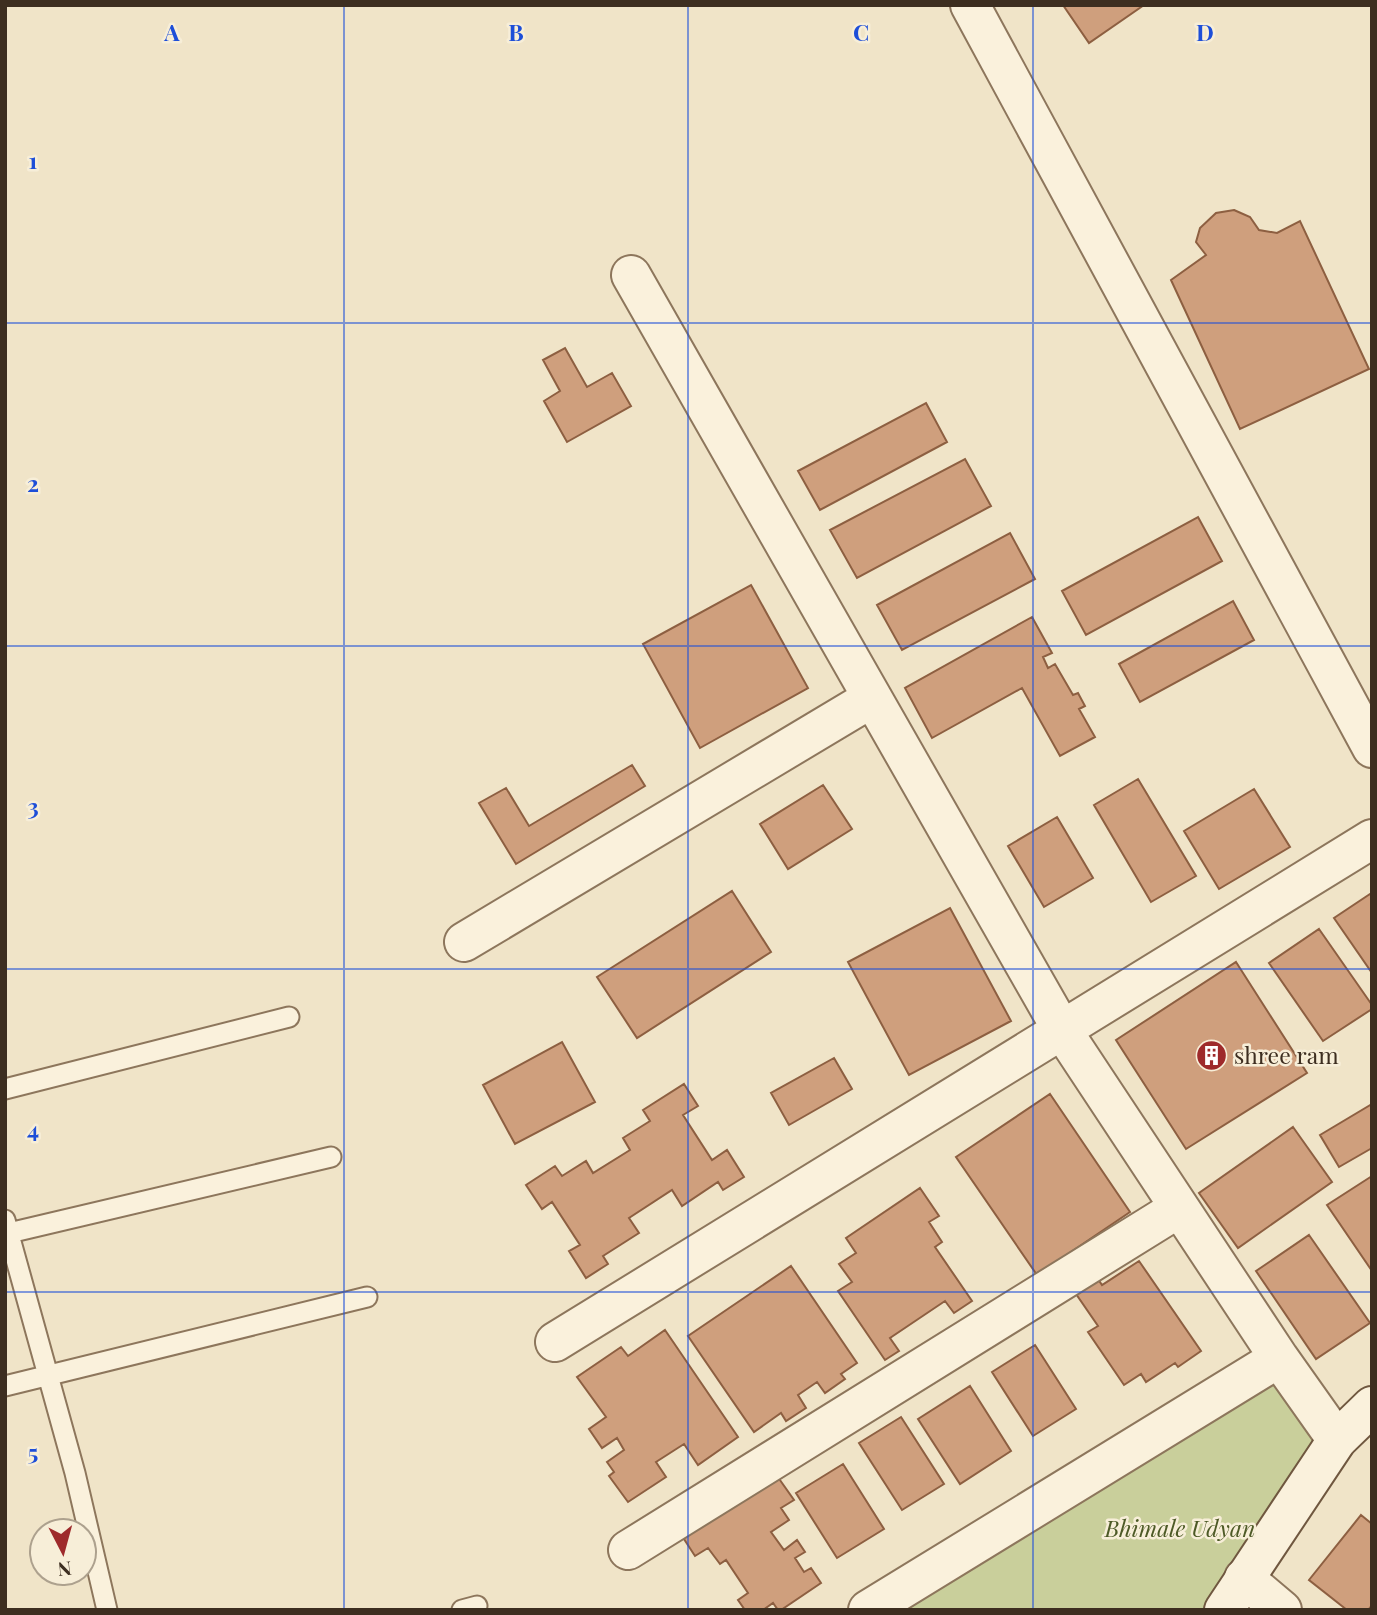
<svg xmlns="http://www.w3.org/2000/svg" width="1377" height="1615" viewBox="0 0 1377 1615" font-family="'Playfair Display',serif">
<rect width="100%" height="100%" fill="#f0e4c8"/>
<!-- green -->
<path fill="#c9cf9b" d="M1287,1370l44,62 -104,178h-329z"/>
<!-- building -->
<path fill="#cf9f7d" stroke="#8d5f41" stroke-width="2" d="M1063,5h81l-55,38z
M1234,210l16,7 9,13 18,3 23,-12 69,148 -129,60 -69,-149 35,-25 -10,-13 4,-14 16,-15z
M565,348l22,39 25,-14 19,33 -64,36 -23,-41 16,-10 -17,-31z
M926,403l21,39 -127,68 -22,-39z
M965,459l26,47 -134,72 -27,-48z
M1198,517l24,44 -136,74 -24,-44z
M1010,533l25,46 -133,71 -25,-45z
M751,585l57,103 -108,60 -57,-104z
M1233,601l21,39 -114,62 -21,-38z
M1032,617l20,36 -9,4 5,11 7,-4 18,31 5,-2 7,13 -6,3 16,28 -35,19 -38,-68 -90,50 -27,-50z
M632,765l13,21 -129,78 -37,-61 27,-15 23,38z
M1138,779l58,97 -45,26 -57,-97z
M823,785l29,44 -64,40 -28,-45z
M1254,789l36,58 -71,42 -35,-58z
M1057,817l36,61 -49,29 -36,-61z
M732,891l39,61 -134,86 -40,-61z
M1370,894l2,2v77l-38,-55z
M950,908l61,113 -102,54 -61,-113z
M1319,929l53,76v4l-49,32 -54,-78z
M1236,962l71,111 -121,76 -70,-109z
M562,1042l33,60 -80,42 -32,-59z
M834,1058l18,31 -63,36 -18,-32z
M684,1084l14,22 -15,9 29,45 15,-10 17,27 -21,13 -5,-8 -36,24 -10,-16 -43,28 10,15 -36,23 5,8 -22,14 -17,-27 11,-6 -28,-43 -10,7 -16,-24 29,-19 7,10 24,-15 7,12 37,-23 -7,-12 27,-17 -7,-11z
M1050,1094l80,118 -93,63 -81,-118z
M1372,1104v44l-33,19 -19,-32z
M1293,1127l39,55 -94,66 -39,-55z
M1372,1176v95l-45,-66z
M920,1188l19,28 -10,6 13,20 -7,5 37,54 -18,12 -9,-12 -55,37 9,13 -14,9 -47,-69 14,-9 -13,-18 17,-11 -10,-15z
M1309,1235l61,88 -54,36 -60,-88z
M1139,1261l62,90 -23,16 -3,-4 -29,19 -5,-8 -17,11 -36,-53 10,-6 -24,-35 22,-15 6,9z
M791,1266l66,97 -16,11 4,5 -20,14 -8,-11 -19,13 8,13 -20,13 -5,-8 -27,19 -66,-96z
M665,1330l73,107 -40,28 -14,-21 -28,18 10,15 -38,25 -19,-26 5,-4 -7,-10 17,-12 -7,-12 -15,10 -13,-19 17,-12 -29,-40 44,-30 7,9z
M1035,1345l41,64 -43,27 -41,-64z
M970,1386l41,65 -51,33 -42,-65z
M901,1417l43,67 -42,26 -43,-67z
M843,1464l41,65 -47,29 -41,-65z
M775,1473l19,27 -13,8 8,12 -18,12 13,18 13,-10 8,12 -10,6 9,14 7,-4 10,15 -40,27h-3l-5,-7 -10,7h-18l-7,-10 10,-7 -22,-33 -6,4 -12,-16 -13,8 -13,-20z
M1361,1515l11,9v81l-4,5h-21l-38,-30z"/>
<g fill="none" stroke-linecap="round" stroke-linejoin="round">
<defs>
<path id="lane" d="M5,1089l284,-72
M5,1220l70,253 32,137
M9,1233l322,-76
M5,1386l362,-89
M462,1610l15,-4"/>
<path id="street" d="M970,5l402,743
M631,275l431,755 217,328 58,82
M464,942l408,-244
M555,1342l817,-503
M628,1550l551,-342
M1244,1578l38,32
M868,1610l411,-252"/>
<path id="secondary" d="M1224,1610l113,-170 35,-34"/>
</defs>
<!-- lane casing -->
<use href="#lane" stroke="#8d765c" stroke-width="23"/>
<!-- street casing -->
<use href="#street" stroke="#8d765c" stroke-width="42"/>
<!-- secondary casing -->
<use href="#secondary" stroke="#6f573f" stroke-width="42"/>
<!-- lane -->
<use href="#lane" stroke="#faf1dc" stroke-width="19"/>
<!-- street -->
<use href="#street" stroke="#faf1dc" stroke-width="38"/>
<!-- secondary -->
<use href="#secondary" stroke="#faf1dc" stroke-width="38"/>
</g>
<!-- grid -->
<path fill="none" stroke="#1d4ed8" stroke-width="2" stroke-opacity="0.55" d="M344,5v1605M688,5v1605M1033,5v1605M5,323h1367M5,646h1367M5,969h1367M5,1292h1367"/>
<!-- icons -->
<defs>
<symbol id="building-disc" viewBox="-11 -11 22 22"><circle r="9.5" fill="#9e2a2b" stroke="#f7eed8"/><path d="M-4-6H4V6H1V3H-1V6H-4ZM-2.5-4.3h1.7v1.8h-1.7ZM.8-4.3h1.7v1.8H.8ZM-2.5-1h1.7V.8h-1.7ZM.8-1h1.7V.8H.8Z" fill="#fff"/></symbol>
</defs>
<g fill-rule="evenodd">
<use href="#building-disc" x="1194" y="1038" width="35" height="35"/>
</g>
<g text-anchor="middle" stroke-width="5" stroke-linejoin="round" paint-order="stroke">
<!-- poi labels -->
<g font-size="23" fill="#3d2e20" stroke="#f7eed8" text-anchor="start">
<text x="1234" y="1064">shree ram</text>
</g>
<!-- park labels -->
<g font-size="23" font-style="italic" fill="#4d5a26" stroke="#f7eed8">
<text x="1180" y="1537">Bhimale Udyan</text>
</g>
</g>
<g font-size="23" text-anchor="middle" font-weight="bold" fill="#1d4ed8" stroke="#f7eed8" stroke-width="5" stroke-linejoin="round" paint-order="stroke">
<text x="172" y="41">A</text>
<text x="516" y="41">B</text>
<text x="861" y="41">C</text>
<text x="1205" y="41">D</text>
<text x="33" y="169">1</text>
<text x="33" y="492">2</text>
<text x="33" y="815">3</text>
<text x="33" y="1138">4</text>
<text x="33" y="1461">5</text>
</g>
<!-- border -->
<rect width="1377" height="1615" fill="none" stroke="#3d2e20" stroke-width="14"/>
<!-- north arrow -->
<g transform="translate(63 1552) rotate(174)"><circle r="33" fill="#f7eed8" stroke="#ada18e" stroke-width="2"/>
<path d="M0-5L12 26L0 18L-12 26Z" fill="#9e2a2b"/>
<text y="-10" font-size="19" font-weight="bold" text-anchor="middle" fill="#3d2e20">N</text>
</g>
</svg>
